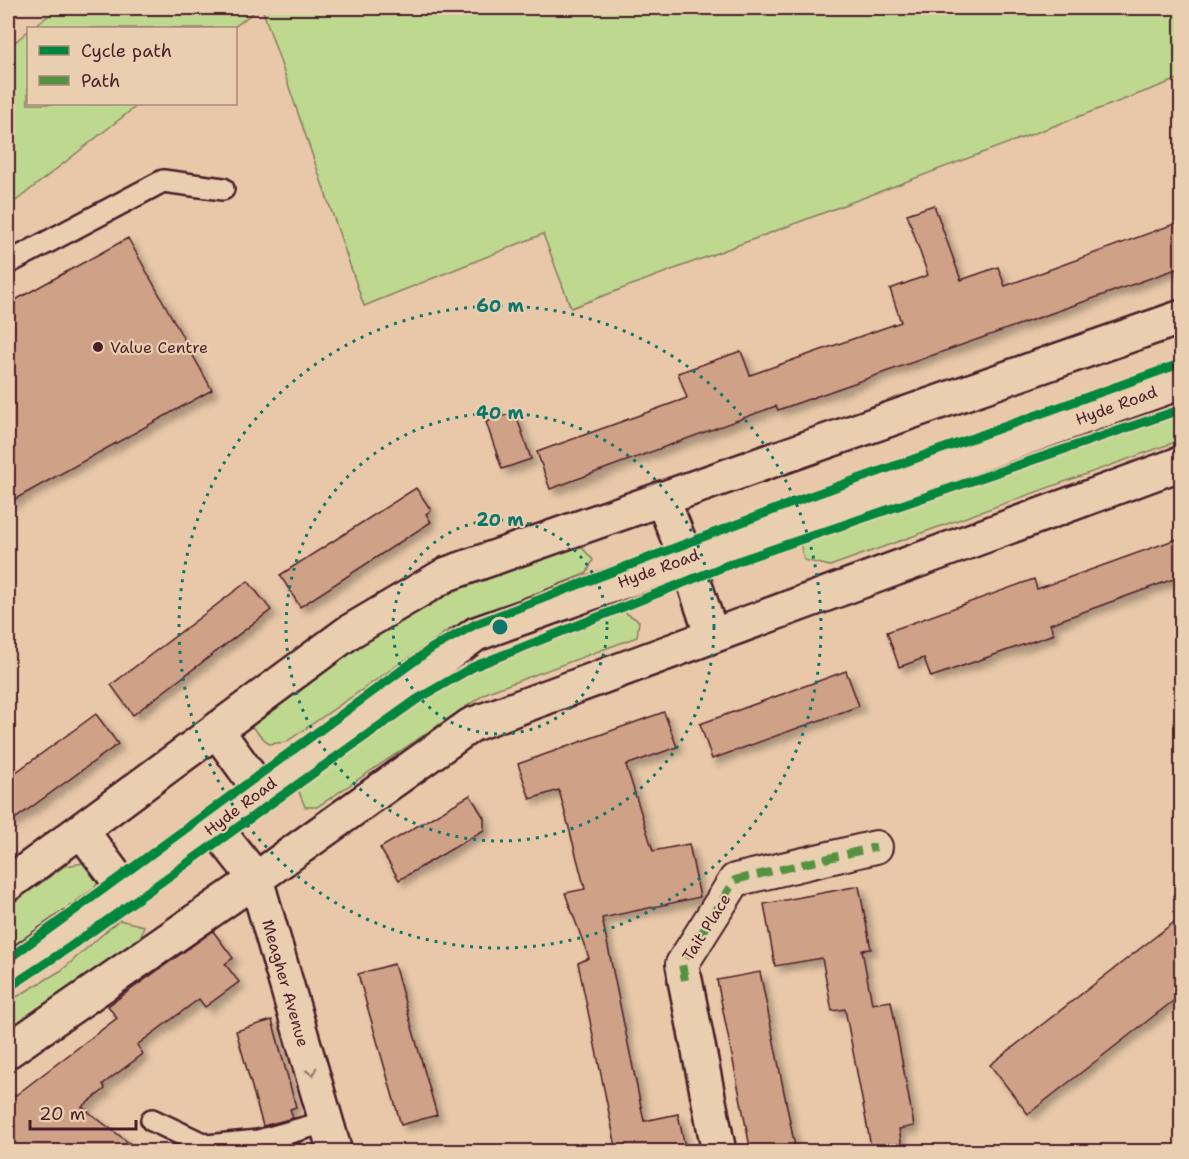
<svg xmlns="http://www.w3.org/2000/svg" width="1189" height="1159" viewBox="0 0 1189 1159" font-family="'Shantell Sans',sans-serif">
<defs>
<filter id="shadow"><feDropShadow dx="5.5" dy="5.5" stdDeviation="3" flood-color="#0004"/></filter>
</defs>
<rect width="100%" height="100%" fill="#e8c8a8"/>
<filter id="ink" filterUnits="userSpaceOnUse"><feTurbulence type="fractalNoise" baseFrequency=".0167" numOctaves="2"/><feDisplacementMap in="SourceGraphic" scale="12" xChannelSelector="R" yChannelSelector="G"/><feConvolveMatrix kernelMatrix="1 2 1 2 8 2 1 2 1" color-interpolation-filters="sRGB"/></filter>
<g filter="url(#ink)">
<!-- green -->
<path fill="#bfd88f" stroke="#847c5d" stroke-width="1.5" d="M59,8h200l-26,20h-201z
M262,8h919v70l-610,230 -28,-74 -179,72z
M28,31v73h111l-131,103v-159z
M1181,410v30l-351,126 -26,-6 -4,-18z
M578,543l15,17 -6,13 -134,54 -167,115 -17,2 -21,-21 177,-127z
M616,607l23,14 -2,16 -149,55 -171,115h-12l-9,-23 154,-108z
M89,862l12,15 -12,20 -81,52v-43l57,-40z
M119,920l25,6 -5,17 -131,90v-31l54,-32z"/>
<!-- building -->
<path fill="#cfa187" stroke="#4a1f2b" stroke-width="1.5" filter="url(#shadow)" d="M934,205l27,75 37,-13 7,19 177,-65v46l-404,143 -2,-4 -226,83 -13,-37 150,-54 -9,-25 63,-22 9,24 151,-53 -11,-33 38,-14 -21,-61z
M128,238l84,152 -204,113v-199z
M515,412l16,47 -29,10 -16,-47z
M416,488l15,22 -5,4 5,8 -131,85 -20,-32z
M1182,537v39l-132,48 4,10 -123,43 -7,-19 -25,9 -12,-35 147,-53 3,10z
M248,581l23,29 -138,105 -22,-30z
M846,671l13,35 -147,53 -12,-35z
M664,712l13,35 -51,18 27,86 36,-7 11,53 -98,21 42,203 34,-7 8,38h-69l-39,-189 11,-5 -24,-65 20,-4 -26,-99 -29,9 -12,-35z
M96,714l22,30 -110,80v-46z
M470,795l14,23v12l-85,50 -19,-32z
M859,886l12,63 -9,1 10,54 19,-3 23,125 -15,3 4,23h-31l-27,-143 -13,2 -10,-53 -47,8 -11,-62z
M1182,916v78l-154,120 -38,-49z
M213,931l20,27 -8,6 14,18 -34,25 -6,-8 -62,46 6,9 -40,30 2,5 -23,18 59,45h-133v-51l109,-83 -9,-12z
M394,964l43,151 -36,10 -43,-151z
M760,972l36,180h-45l-34,-172z
M272,1020l24,87 -6,2 3,9 -30,8 -27,-95z
M300,1143l2,9h-31l-1,-1z"/>
<g fill="none" stroke-linecap="round" stroke-linejoin="round">
<defs>
<path id="service" d="M8,263l155,-82 60,8
M152,1120l55,26 51,-5 68,-19"/>
<path id="pedestrian" d="M685,980l-3,-16 53,-84 141,-33"/>
<path id="minor" d="M662,498l24,60 26,78
M217,731l43,59
M214,826l42,53 79,273
M81,830l268,-198 98,-58 735,-257
M8,884l73,-54 43,58
M685,980l34,172
M8,1051l248,-172 215,-154 711,-262"/>
<path id="tertiary" d="M8,972l206,-146 262,-192 706,-252"/>
</defs>
<!-- service casing -->
<use href="#service" stroke="#4a1f2b" stroke-width="26"/>
<!-- pedestrian casing -->
<use href="#pedestrian" stroke="#4a1f2b" stroke-width="36"/>
<!-- minor casing -->
<use href="#minor" stroke="#4a1f2b" stroke-width="38"/>
<!-- tertiary casing -->
<use href="#tertiary" stroke="#4a1f2b" stroke-width="38"/>
<!-- service -->
<use href="#service" stroke="#e9cfb0" stroke-width="21"/>
<!-- pedestrian -->
<use href="#pedestrian" stroke="#e9cfb0" stroke-width="32"/>
<!-- minor -->
<use href="#minor" stroke="#e9cfb0" stroke-width="33"/>
<!-- tertiary -->
<use href="#tertiary" stroke="#e9cfb0" stroke-width="33"/>
<!-- quiet -->
<path stroke="#549240" stroke-width="8" stroke-dasharray="15 8" stroke-linecap="butt" d="M685,980l-3,-16 53,-84 141,-33"/>
<defs>
<path id="cycleway" d="M8,959l424,-311 44,-24 329,-126 377,-135
M8,988l62,-41 346,-247 57,-33 265,-106 444,-152"/>
</defs>
<!-- cycleway casing -->
<use href="#cycleway" stroke="#e9cfb0" stroke-width="13"/>
<!-- cycleway -->
<use href="#cycleway" stroke="#00873e" stroke-width="9"/>
</g>
<!-- one-way arrows -->
<defs><path id="oneway-chevron" d="M-2-3.5L2.5 0L-2 3.5" fill="none" stroke-width="1.6" stroke-linecap="round" stroke-linejoin="round" transform="scale(1.5)"/></defs>
<use stroke="#9a776e" href="#oneway-chevron" transform="translate(312 1072) rotate(74)"/>
</g>
<!-- distance rings -->
<g fill="none" stroke="#0f766e" stroke-width="3" stroke-dasharray="3 6">
<circle cx="500" cy="627" r="107"/>
<circle cx="500" cy="627" r="214"/>
<circle cx="500" cy="627" r="321"/>
</g>
<!-- markers -->
<circle fill="#4a1f2b" stroke="#e9cfb0" stroke-width="2" cx="98" cy="347" r="6"/>
<g text-anchor="middle" stroke-width="4.5" stroke-linejoin="round" paint-order="stroke">
<!-- poi labels -->
<g font-size="16" fill="#4a1f2b" stroke="#e9cfb0" text-anchor="start">
<text x="110" y="353">Value Centre</text>
</g>
<!-- street labels -->
<g font-size="16" fill="#4a1f2b" stroke="#e9cfb0">
<text transform="translate(1116 405) rotate(-20)" y="6">Hyde Road</text>
<text transform="translate(658 568) rotate(-20)" y="6">Hyde Road</text>
<text transform="translate(240 806) rotate(-37)" y="6">Hyde Road</text>
<text transform="translate(706 927) rotate(-58)" y="6">Tait Place</text>
<text transform="translate(286 983) rotate(74)" y="6">Meagher Avenue</text>
</g>
</g>
<circle cx="500" cy="627" r="9" fill="#0f766e" stroke="#e9cfb0" stroke-width="3"/>
<g font-size="18" text-anchor="middle" font-weight="bold" fill="#0f766e" stroke="#e9cfb0" stroke-width="4.5" stroke-linejoin="round" paint-order="stroke">
<text x="500" y="312">60 m</text>
<text x="500" y="419">40 m</text>
<text x="500" y="526">20 m</text>
</g>
<!-- margin -->
<rect width="1189" height="1159" fill="none" stroke="#e9cfb0" stroke-width="30"/>
<rect x="15" y="15" width="1159" height="1129" fill="none" stroke="#4a1f2b" stroke-width="2" filter="url(#ink)"/>
<!-- legend -->
<rect x="27" y="27" width="210" height="78" fill="#e9cfb0" stroke="#a9897b" stroke-width="1.5"/>
<rect x="39" y="46" width="30" height="9" fill="#00873e" stroke="#a9897b" stroke-width="1.5"/>
<text x="81" y="57" font-size="18" fill="#4a1f2b">Cycle path</text>
<rect x="39" y="76" width="30" height="9" fill="#549240" stroke="#a9897b" stroke-width="1.5"/>
<text x="81" y="87" font-size="18" fill="#4a1f2b">Path</text>
<!-- scale -->
<path d="M30 1120v9h106v-9" fill="none" stroke="#4a1f2b" stroke-width="3"/>
<text x="39" y="1120" font-size="18" fill="#4a1f2b" stroke="#e9cfb0" stroke-width="4.5" paint-order="stroke">20 m</text>
</svg>
